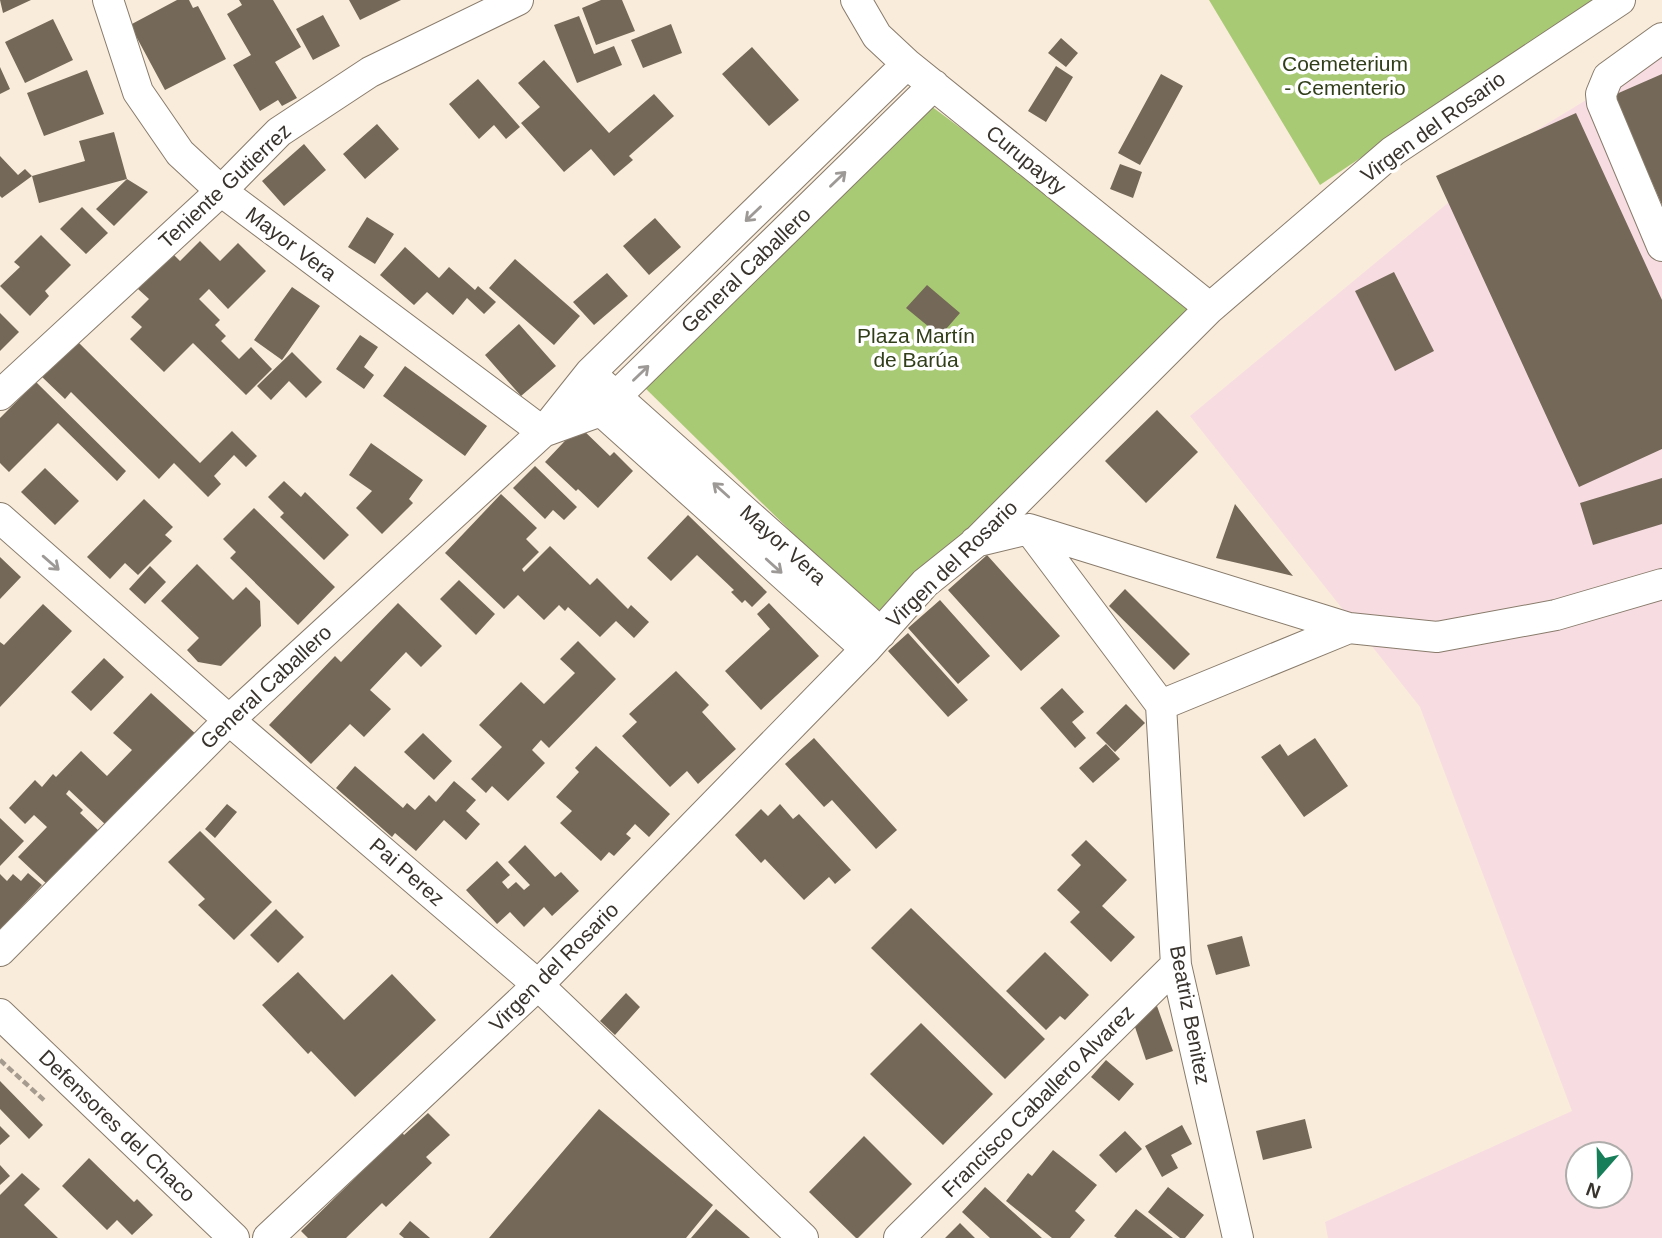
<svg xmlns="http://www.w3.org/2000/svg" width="1662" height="1238" viewBox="0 0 1662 1238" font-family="Helvetica,sans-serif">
<rect width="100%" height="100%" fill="#faecdb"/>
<!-- industrial -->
<path fill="#f7dde2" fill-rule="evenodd" d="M1662,54v1184h-334l-3,-16 247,-111 -152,-404 -230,-291 345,-285zM1578,1154h42v42h-42z"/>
<!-- green -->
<path fill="#a9ca74" d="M1209,0h388l-277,185z
M931,106l272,202 -324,310 -238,-234z"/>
<!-- building -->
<path fill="#746858" d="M0,0h31l-28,13z
M177,0h12l4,8 5,-2 28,53 -61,31 -35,-65z
M239,0h34l28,47 -26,15 22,36 -15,8 -4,-6 -18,11 -27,-46 18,-10 -24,-41 15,-9z
M349,0h52l-41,20z
M601,0h21l13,31 -39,14 -14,-37z
M323,15l17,31 -27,14 -17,-31z
M579,16l15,38 20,-8 8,19 -45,18 -23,-58z
M53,19l20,41 -48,23 -20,-41z
M671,24l11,29 -39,15 -12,-28z
M1061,38l17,15 -12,14 -18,-14z
M752,47l47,53 -30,26 -47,-52z
M544,60l65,73 45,-39 20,22 -45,40 4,4 -19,16 -23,-27 -27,23 -43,-49 19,-16 -22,-24z
M1056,66l17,11 -27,45 -18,-11z
M0,67l10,22 -10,5z
M87,70l17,44 -60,22 -17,-43z
M1161,74l22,12 -43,79 -22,-12z
M1662,74v131l-48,-110z
M478,79l42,48 -14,12 -12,-14 -15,14 -30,-35z
M1576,113l86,187v149l-83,38 -143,-311z
M377,124l22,25 -34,30 -22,-25z
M114,132l13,47 21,13 -34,34 -18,-17 31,-30 -88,24 -7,-27 -30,22 -2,-2v-40l18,19 7,-6 7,7 53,-15 -6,-20z
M304,144l22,26 -42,36 -22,-25z
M1120,164l22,8 -9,26 -23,-9z
M82,207l26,26 -22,21 -26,-25z
M367,217l27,17 -19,30 -27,-17z
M655,218l26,29 -32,28 -26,-29z
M41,235l30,30 -26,26 4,5 -19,20 -30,-30 20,-19 -6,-5z
M200,241l20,20 18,-18 28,28 -38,38 -19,-20 -10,10 21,21 -5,5 11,11 -5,5 18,18 12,-12 21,22 -26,26 -53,-52 -29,29 -34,-33 12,-12 -11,-10 18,-18 -11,-10 35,-35 7,7z
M405,247l34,31 10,-11 26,23 3,-4 18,16 -12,12 -17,-16 -14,17 -26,-23 -13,13 -34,-30z
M515,259l65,57 -26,29 -65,-57z
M1394,272l40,79 -39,20 -40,-80z
M607,273l21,23 -34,29 -21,-23z
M927,285l33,28 -20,23 -34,-28z
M292,287l28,19 -38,54 -28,-20z
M0,313l19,19 -19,19z
M519,324l37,42 -35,30 -36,-41z
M360,335l18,12 -14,20 10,8 -10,14 -28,-20z
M77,341l123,122 32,-32 25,25 -11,11 -12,-12 -20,21 7,8 -13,13 -34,-34 -15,16 -88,-87 -6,7 -24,-23z
M292,352l30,30 -16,16 -17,-17 -18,19 -14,-14z
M405,366l82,60 -22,30 -82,-60z
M36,382l90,89 -9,10 -59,-58 -49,49 -9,-9v-45z
M1157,410l41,42 -52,51 -41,-42z
M579,426l31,30 4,-4 19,19 -35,37 -20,-19 -2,2 -31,-29z
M371,443l52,37 -14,19 4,4 -31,31 -26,-26 16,-17 -23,-16z
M535,466l42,41 -13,13 -11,-10 -8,9 -32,-31z
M45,468l34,33 -24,24 -34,-33z
M1662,478v46l-69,21 -13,-42z
M284,481l17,16 4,-5 44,43 -25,25 -44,-43 4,-4 -16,-16z
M501,494l36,34 -11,11 13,13 -17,17 2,3 26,-26 40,39 7,-7 31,31 3,-4 18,17 -15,16 -18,-17 -16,16 -32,-30 -3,4 -6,-6 -15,15 -26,-25 -14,14 -59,-56z
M144,499l29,28 -8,8 7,6 -34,34 -13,-12 -15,16 -23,-22z
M1235,504l58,72 -77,-18z
M254,508l81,79 -37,38 -68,-67 6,-6 -13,-13z
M688,515l79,77 -15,15 -7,-7 -3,3 -11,-11 3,-2 -37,-35 -26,26 -24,-23z
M987,555l73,81 -39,35 -73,-81z
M0,557l21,20 -21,22z
M197,564l36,36 13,-13 14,14 1,25 -40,40 -23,-4 -11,-12 12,-12 -38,-37z
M150,566l16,16 -21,22 -16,-15z
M459,580l36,34 -19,21 -36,-36z
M1125,589l65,65 -16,16 -65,-64z
M940,600l50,56 -32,28 -50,-56z
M398,603l44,43 -21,21 -15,-15 -36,38 21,19 -27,28 -14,-13 -39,40 -42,-39 66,-69 6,6z
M769,603l50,53 -58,54 -36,-39 45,-42 -13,-15z
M43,604l29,27 -72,76v-65l4,3z
M908,633l60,67 -20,17 -60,-66z
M578,641l38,38 -67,69 -8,-8 -9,10 13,13 -37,38 -16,-15 -6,7 -15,-14 31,-32 -23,-22 42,-43 23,22 31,-31 -15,-14z
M104,658l20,19 -33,34 -20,-19z
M676,671l33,34 -7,7 34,37 -38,35 -11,-13 -17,16 -48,-51 15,-14 -8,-8z
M1062,688l22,24 -12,10 14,16 -11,10 -35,-40z
M151,693l47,43 -91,90 -38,-36 -3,4 17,16 -3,3 19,18 -51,54 -30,-28 29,-30 -13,-12 -9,9 -16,-16 26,-28 7,7 11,-13 3,3 25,-26 26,25 25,-26 -19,-17z
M1126,704l19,19 -30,29 -19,-19z
M423,733l29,28 -18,19 -30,-28z
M814,738l83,92 -21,19 -44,-49 -8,7 -39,-43z
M1315,738l33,48 -44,31 -43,-60 19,-13 8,12z
M1106,744l14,15 -27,24 -14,-15z
M596,746l74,68 -21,23 -14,-13 -9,10 5,4 -17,18 -5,-4 -8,9 -41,-38 12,-12 -16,-14 23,-25 -4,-4z
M355,766l48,42 4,-5 8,7 14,-15 7,7 18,-21 22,19 -10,11 14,13 -14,16 -22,-20 -28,31 -21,-18 -3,4 -56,-49z
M227,804l10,8 -22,26 -10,-9z
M780,804l13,15 6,-5 52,56 -16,14 -6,-7 -25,23 -39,-41 -4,4 -26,-28 26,-26 7,7z
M0,818l24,23 -24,25z
M200,831l72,71 -38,38 -36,-35 7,-6 -37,-37z
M1086,840l41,40 -25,26 33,31 -24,25 -41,-40 10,-10 -23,-22 24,-25 -10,-10z
M525,845l30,32 6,-5 18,19 -27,25 -8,-9 -20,20 -14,-15 -13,12 -31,-34 31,-29 13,14 -8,7 6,7 8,-7 8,8 6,-5 -22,-23z
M28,873l14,12 -42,45v-56l7,7 6,-7 8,7z
M911,908l134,131 -40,40 -134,-131z
M276,909l28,28 -26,26 -28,-28z
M1242,936l8,30 -34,9 -9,-30z
M1045,952l44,43 -24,25 -5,-4 -14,14 -40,-39z
M298,972l46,48 48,-46 44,46 -81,77 -44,-46 -3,3 -46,-49z
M626,993l14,14 -25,28 -15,-14z
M1157,1006l16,45 -27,9 -15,-45z
M921,1023l72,71 -50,51 -73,-71z
M1106,1060l28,24 -15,17 -28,-24z
M0,1081l43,44 -14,14 -29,-30z
M599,1109l114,96 -27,33h-197z
M428,1113l22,22 -24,22 6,6 -46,44 -4,-4 -36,35h-38l-7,-7 101,-99 2,3z
M1305,1119l7,29 -49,12 -7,-29z
M1182,1125l10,19 -21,11 7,13 -16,9 -17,-31z
M0,1126l10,10 -10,9z
M1125,1131l17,18 -26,24 -17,-18z
M864,1136l48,48 -54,54h-2l-47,-46z
M1053,1150l44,35 -22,26 10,9 -15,18h-18l-46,-37 22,-28 4,3z
M89,1158l45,44 3,-3 16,16 -21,20 -15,-15 -10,10 -45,-44z
M0,1165l10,11 -10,9z
M22,1173l18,16 -16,16 34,33h-58v-43z
M985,1187l57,51h-52l-28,-26z
M1168,1187l36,28 -19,23h-5l-32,-26z
M716,1209l34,29h-59z
M1136,1209l37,29h-56l-3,-2z
M410,1221l20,17h-26l-5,-4z
M960,1223l15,15h-30z"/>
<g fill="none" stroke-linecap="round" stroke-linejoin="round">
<defs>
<path id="minor" d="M108,0l30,92 42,61 41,38 322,241
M856,0l21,36 30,28 303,244
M1662,38l-54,39 -7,17 1,9 60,143
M602,384l279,249
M0,395l221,-204 58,-59 91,-60 148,-72
M588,399l278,250
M543,432l58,-21 333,-326
M0,518l229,202 309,265 265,253
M1029,529l132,176 188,-77
M975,542l54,-13 320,99 88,9 119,-22 106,-31
M1161,705l15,260 62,273
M0,951l229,-231 314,-288 47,-59 317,-309
M0,1014l234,224
M268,1238l270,-253 328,-336 59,-66 50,-40 235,-235 183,-157 227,-151
M899,1238l277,-273"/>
</defs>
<!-- minor casing -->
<use href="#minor" stroke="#887b6b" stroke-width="32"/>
<!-- path -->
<path stroke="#a59b8f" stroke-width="4.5" stroke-dasharray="7 3.5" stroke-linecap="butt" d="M0,1060l46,42"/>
<!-- minor -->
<use href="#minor" stroke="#fff" stroke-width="30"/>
</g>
<!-- one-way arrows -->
<defs><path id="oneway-shaft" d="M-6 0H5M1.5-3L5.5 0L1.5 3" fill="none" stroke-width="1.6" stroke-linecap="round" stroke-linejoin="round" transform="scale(1.75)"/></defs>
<g stroke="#9c9996">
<use href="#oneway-shaft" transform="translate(838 179) rotate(-44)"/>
<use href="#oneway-shaft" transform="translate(753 214) rotate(136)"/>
<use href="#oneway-shaft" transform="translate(641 373) rotate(-44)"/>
<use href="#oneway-shaft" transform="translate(721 490) rotate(-138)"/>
<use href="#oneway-shaft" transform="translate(51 563) rotate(41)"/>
<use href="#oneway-shaft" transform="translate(774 566) rotate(42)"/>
</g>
<g text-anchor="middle" stroke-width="7" stroke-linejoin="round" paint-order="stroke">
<!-- park labels -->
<g font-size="21" fill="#313e19" stroke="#fff">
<text x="1345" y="71">Coemeterium<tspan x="1345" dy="24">- Cementerio</tspan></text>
<text x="916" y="343">Plaza Martín<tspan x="916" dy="24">de Barúa</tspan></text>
</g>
<!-- street labels -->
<g font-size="21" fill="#38332c" stroke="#fff">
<text transform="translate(1433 127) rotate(-36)" y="7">Virgen del Rosario</text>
<text transform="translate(1026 160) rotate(39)" y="7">Curupayty</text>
<text transform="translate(225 186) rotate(-43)" y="7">Teniente Gutierrez</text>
<text transform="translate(291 244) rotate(37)" y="7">Mayor Vera</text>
<text transform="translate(746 270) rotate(-44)" y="7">General Caballero</text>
<text transform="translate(783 545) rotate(42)" y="7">Mayor Vera</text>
<text transform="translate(952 564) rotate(-44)" y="7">Virgen del Rosario</text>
<text transform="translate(266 687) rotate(-43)" y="7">General Caballero</text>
<text transform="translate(407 872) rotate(41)" y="7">Pai Perez</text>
<text transform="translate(554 967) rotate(-45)" y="7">Virgen del Rosario</text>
<text transform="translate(1190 1015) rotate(79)" y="7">Beatriz Benitez</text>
<text transform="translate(1038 1101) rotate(-45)" y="7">Francisco Caballero Alvarez</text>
<text transform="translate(117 1126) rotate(44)" y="7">Defensores del Chaco</text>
</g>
</g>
<!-- north arrow -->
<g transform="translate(1599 1175) rotate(200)"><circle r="33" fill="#ffffff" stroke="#afadab" stroke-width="2"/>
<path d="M0-5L12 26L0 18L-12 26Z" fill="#167e58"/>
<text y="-10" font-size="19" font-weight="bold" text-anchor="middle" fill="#38332c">N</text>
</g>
</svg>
